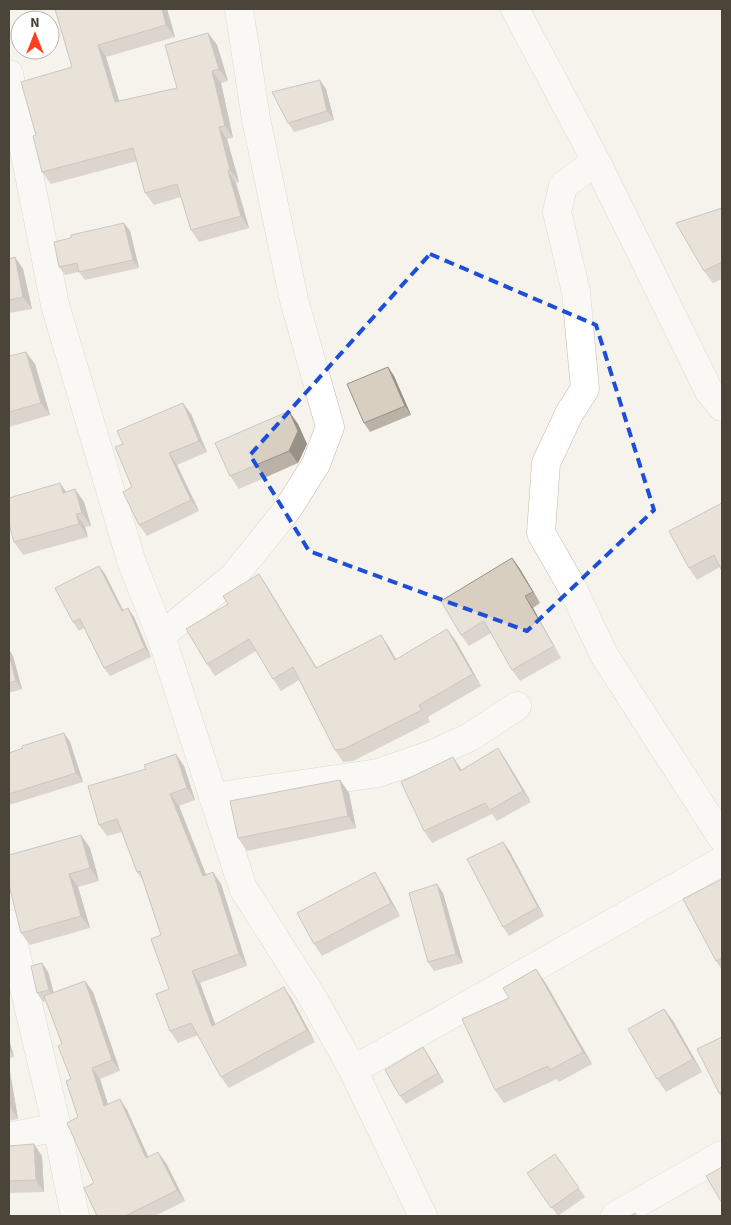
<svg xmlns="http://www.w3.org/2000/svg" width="731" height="1225" viewBox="0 0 731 1225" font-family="'Source Sans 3',sans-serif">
<rect width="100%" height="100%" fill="#f6f3ec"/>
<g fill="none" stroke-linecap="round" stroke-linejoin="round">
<defs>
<path id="minor" d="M515,9l81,152 113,230 13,16
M9,74l46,231 77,258 29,73 82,252 71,112 39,70 70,146
M596,161l-33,25 -6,26 19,80 9,97 -15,23 -24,51 -5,70 31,54 32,68 118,183
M161,636l72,-59 54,-67 29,-46 14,-37 -36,-127 -38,-181 -17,-110
M213,797l165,-24 55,-19 37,-17 47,-31
M9,924l48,203 18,89
M353,1070l369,-209
M9,1137l48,-10
M615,1216l107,-61"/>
</defs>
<!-- minor casing -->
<use href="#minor" stroke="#c2bbae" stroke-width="29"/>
<!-- minor -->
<use href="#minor" stroke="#fff" stroke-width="28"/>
</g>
<!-- wall -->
<path fill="#bab2a6" d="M55,9h112l8,28 -69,20 13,44 58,-13 31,-55 9,12 11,36 -7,2 12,55 -6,1 12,43 -3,1 13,45 -50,14 -8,-12 -10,-33 -27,8 -9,-12 -8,-32 -86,23 -9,-12 -6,-37 36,-68z
M326,89l8,31 -40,12 -6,-9z
M722,208v71l-9,4 -9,-12z
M124,223l6,8 9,37 -54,12 -6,-8 -14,3 -6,-8 12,-29z
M15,257l8,12 9,40 -23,4v-54z
M9,356l26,8 15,51 -41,12z
M388,367l6,9 17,39 -41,17 -6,-9z
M191,414l16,38 -30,13 22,46 -52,25 -8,-11 -7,-38z
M298,424l9,20 -9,19 -59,26 -9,-13z
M66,492l18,10 7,24 -6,1 3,10 -65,18 -9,-13z
M722,503l-2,64 -23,13 -8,-12z
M512,558l8,11 20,34 -7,5 28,50 -41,23 -8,-11 -21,-37 -22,13 -8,-11z
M99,566l6,8 18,36 11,7 17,40 -41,19 -6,-8 -20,-40 -5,3 -6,-9z
M267,586l50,82 64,-33 8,12 7,12 60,-18 25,45 -53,31 2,5 -77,39 -10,1 -8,-12 -36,-70 -18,11 -8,-12 -17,-28 -41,25 -8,-12z
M9,650l4,6 9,33 -13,4z
M64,733l6,9 13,40 -74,23v-52z
M506,760l25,42 -34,19 -5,-7 -60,29 -8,-12 38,-61z
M184,766l11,34 -16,6 27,69 15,9 26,82 -47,17 15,41 77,-25 23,43 -86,46 -8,-11 -23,-42 -20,8 -8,-12 -1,-42 -8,-54 -19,-56 -5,-7 -15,-40 -15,4 -8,-11 47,-56z
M340,780l9,13 7,35 -109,23 -9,-13z
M81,835l9,13 9,33 -21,6 12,41 -60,17 -9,-12z
M509,850l35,66 -35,20 -6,-9z
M722,880v90l-6,-9z
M383,885l17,31 -78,40 -8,-12z
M443,893l20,70 -29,8 -6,-9z
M42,963l6,9 6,21 31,-12 8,11 27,79 -20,8 8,25 12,-5 7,11 21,47 18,6 19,38 -30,15h-58l-3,-33 -16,-66 -7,-38 -9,-35 -16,-43 -3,1 -6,-9z
M545,982l47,82 -33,18 -2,-3 -53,24 -9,-13z
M664,1009l9,12 29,51 -36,20 -9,-13z
M722,1037v61l-3,-5z
M9,1039l5,18 -5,1z
M423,1047l6,9 15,26 -38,22 -6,-8z
M9,1066l9,53 -9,2z
M9,1146l33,10 2,36 -35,1z
M555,1154l30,43 -27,19 -31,-43z"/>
<!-- shaded-wall -->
<path fill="#979187" d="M162,9h5l8,28 -9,-12z
M208,33l9,12 11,36 -9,-12z
M98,45l8,12 17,57 -8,-12z
M212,71l9,12 12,55 -8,-12z
M320,80l6,9 8,31 -7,-9z
M219,127l8,12 12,43 -9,-12z
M228,171l8,12 13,45 -8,-12z
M124,223l6,8 9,37 -6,-8z
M15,257l8,12 9,40 -9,-12z
M26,352l9,12 15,51 -9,-12z
M388,367l6,9 17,39 -6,-9z
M183,403l8,11 16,38 -8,-11z
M289,411l9,13 9,20 -9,19 -9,-12z
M169,453l8,12 22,46 -8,-11z
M60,483l9,13 -6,-3z
M75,489l9,13 7,24 -9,-13z
M76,514l9,13 3,10 -9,-13z
M512,558l8,11 20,34 -7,-11z
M99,566l6,8 23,46 -6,-9z
M259,574l8,12 57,94 -8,-12z
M525,596l8,12 28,50 -7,-12z
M128,608l6,9 17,40 -6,-9z
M447,629l9,12 25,45 -8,-12z
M381,635l8,12 14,25 -8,-12z
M9,650l4,6 9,33 -6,-8 -7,-26z
M64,733l6,9 13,40 -7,-9z
M498,748l8,12 25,42 -8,-11z
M176,754l8,12 11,34 -8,-12z
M453,757l8,12 7,13 -8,-11z
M340,780l9,13 7,35 -8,-12z
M170,794l9,12 32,81 -8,-11z
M81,835l9,13 9,33 -9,-13z
M503,842l6,8 35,66 -6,-9z
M213,872l8,12 26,82 -8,-12z
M375,872l8,13 17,31 -9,-13z
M69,874l9,13 12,41 -9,-12z
M437,884l6,9 20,70 -7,-9z
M42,963l6,9 7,27 -6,-9z
M536,969l9,13 47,82 -9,-12z
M192,971l8,12 20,54 -8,-11z
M85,981l8,11 27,79 -8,-11z
M284,987l8,12 23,43 -8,-12z
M664,1009l9,12 29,51 -9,-13z
M9,1039l5,18 -5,-8z
M423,1047l6,9 15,26 -6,-9z
M9,1066l9,53 -8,-12 -1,-5z
M92,1068l8,11 12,38 -8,-11z
M120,1099l7,11 27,59 -8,-11z
M34,1144l8,12 2,36 -8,-12z
M158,1152l8,11 19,38 -8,-11z"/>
<!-- building -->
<path fill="#d8cfc1" stroke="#979187" d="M55,9h107l4,16 -68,20 17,57 62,-14 -12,-43 43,-12 11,36 -7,2 13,55 -6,1 11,43 -2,1 13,45 -50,14 -14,-46 -32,9 -12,-45 -91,24 -9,-36 3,-1 -15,-53 51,-15z
M320,80l7,31 -39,12 -16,-31z
M722,208v54l-18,9 -28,-48z
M124,223l9,37 -54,12 -2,-9 -18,4 -5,-25 17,-4v-3z
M15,257l8,40 -14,3v-41z
M26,352l15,51 -32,9v-56z
M388,367l17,39 -41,17 -17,-39z
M183,403l16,38 -30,12 22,47 -52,25 -16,-33 9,-5 -17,-40 8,-3 -6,-13z
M289,411l9,20 -9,20 -59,25 -15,-33z
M60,483l3,10 12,-4 7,24 -6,1 3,10 -65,18 -5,-18v-26z
M722,503v68l-8,-16 -25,13 -20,-37z
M512,558l21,34 -8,4 29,50 -42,24 -28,-49 -23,14 -20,-34z
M99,566l23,45 6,-3 17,40 -41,20 -24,-49 -7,3 -18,-34z
M259,574l57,94 65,-33 14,25 52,-31 26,45 -54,31 3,5 -78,39 -9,1 -42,-83 -20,12 -24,-40 -42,25 -21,-35 42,-25 -5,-8z
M9,655l7,26 -7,2z
M64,733l12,40 -67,21v-41l14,-5 -1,-2z
M498,748l25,43 -33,19 -5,-7 -61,28 -23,-49 52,-25 7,14z
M176,754l11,34 -17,6 33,82 10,-4 26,82 -47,17 20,55 72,-39 23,43 -86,47 -30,-54 -21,8 -14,-37 13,-5 -18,-50 10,-4 -21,-64 -3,1 -20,-53 -18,6 -11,-39 58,-17 -2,-4z
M340,780l8,36 -110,22 -8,-37z
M81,835l9,33 -21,6 12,42 -60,17 -12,-48v-30z
M503,842l35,65 -35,20 -36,-68z
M375,872l16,31 -77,41 -17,-31z
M722,879v79l-6,3 -33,-62z
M437,884l19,70 -28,8 -19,-69z
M42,963l7,27 -12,3 -6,-27z
M536,969l47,83 -33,18 -2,-4 -53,24 -33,-71 47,-21 -6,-10z
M85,981l27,79 -20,8 12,38 16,-7 26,59 12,-6 19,38 -52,26h-28l-13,-28 10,-5 -27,-60 11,-6 -12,-36 5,-2 -13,-33 4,-2 -18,-48z
M664,1009l29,50 -36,20 -29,-50z
M722,1037v55l-3,1 -22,-44z
M423,1047l15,26 -38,23 -15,-26z
M34,1144l2,36 -27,1v-35z
M555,1154l24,34 -28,20 -24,-35z
M722,1167v36l-16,-27z
M635,1213l2,3h-7z"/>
<!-- marked area -->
<path d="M0 0H731V1225H0ZM430,254l166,71 58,185 -127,121 -218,-80 -59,-96z" fill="#f6f3ec" fill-opacity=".55" fill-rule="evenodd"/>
<path fill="none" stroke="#1d4ed8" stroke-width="4" stroke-dasharray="10 6" stroke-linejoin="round" d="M430,254l166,71 58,185 -127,121 -218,-80 -59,-96z"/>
<!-- border -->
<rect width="731" height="1225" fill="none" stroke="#4b4439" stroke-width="20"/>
<!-- north arrow -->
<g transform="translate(35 35)"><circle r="24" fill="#ffffff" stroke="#b7b4b0"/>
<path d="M0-4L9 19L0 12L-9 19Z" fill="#fc3f1d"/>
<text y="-8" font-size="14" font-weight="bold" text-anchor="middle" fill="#4b4439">N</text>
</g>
</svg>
